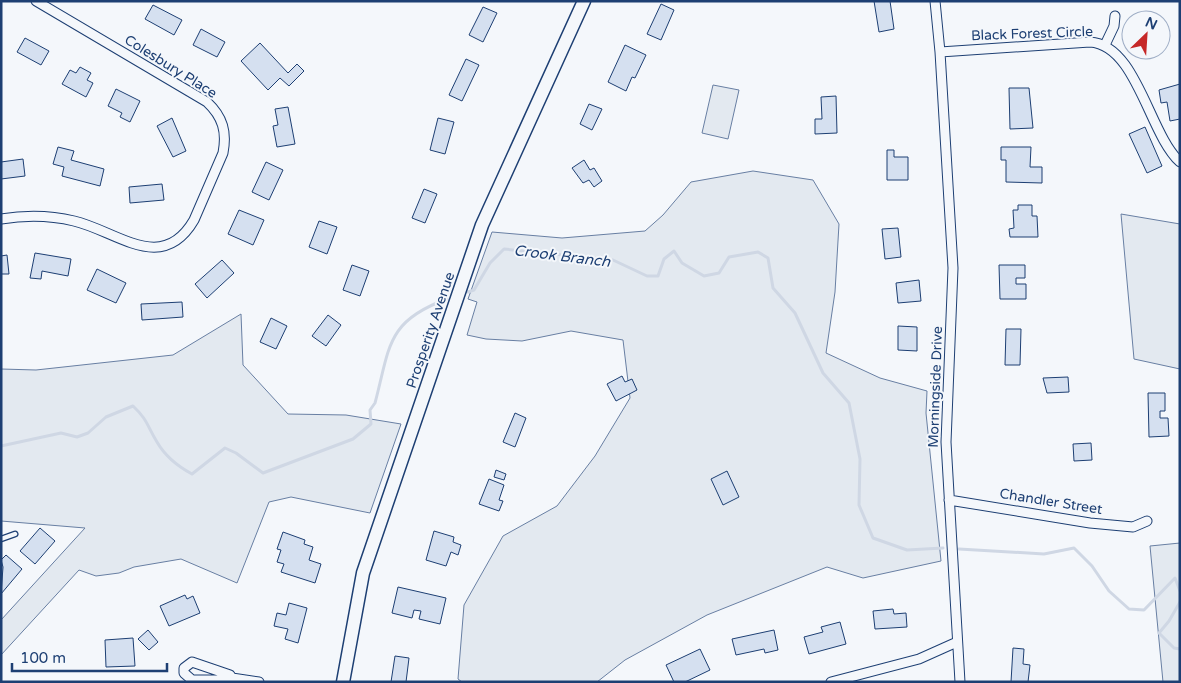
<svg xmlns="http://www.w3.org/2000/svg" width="1181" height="683" viewBox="0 0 1181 683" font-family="'Varela Round',sans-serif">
<rect width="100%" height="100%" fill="#f4f7fb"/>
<!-- green -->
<path fill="#e3e9f0" stroke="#687fa3" d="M713,85l26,5 -11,49 -26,-6z
M753,171l60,9 26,44 -4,68 -9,61 54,25 47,13 -1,22 15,148 -78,17 -36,-11 -120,48 -82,45 -28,22h-135l-4,-3 6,-74 39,-69 54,-30 38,-50 35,-58 -7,-58 -52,-9 -49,10 -36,-2 -19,-4 10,-33 -9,-3 24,-67 70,6 83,-7 18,-16 28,-33z
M1121,214l59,10v145l-46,-10z
M241,314l2,51 45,49 58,1 55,9 -31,89 -79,-16 -22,5 -32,81 -56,-24 -47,8 -15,6 -23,3 -17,-6 -78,85v-35l84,-92 -84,-7v-152l35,1 137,-15z
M1180,543v139h-17l-13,-136z"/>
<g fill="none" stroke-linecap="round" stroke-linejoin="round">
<!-- stream -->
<path stroke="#cfd7e4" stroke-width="3" d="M468,292l6,-2 16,-27 14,-14 109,11 34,16h11l6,-17 10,-8 8,12 22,13 15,-3 10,-16 29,-5 10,6 5,30 22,25 28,60 26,30 11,56 -1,46 14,33 34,12 36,-2
M1,446l60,-13 16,4 11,-4 18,-16 27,-11c15,14 14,20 24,36 8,14 22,25 35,32l33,-26 11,5 27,20 90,-34 18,-15 -1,-14 5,-7c15,-56 11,-82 72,-104
M959,549l85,5 30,-6 18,18 17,25 20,18 15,1 31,-32 5,13
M1180,602l-11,19 -10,12 15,15 6,1"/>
</g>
<!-- building -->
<path fill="#d5e0f0" stroke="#1d3f73" d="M874,1h16l4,28 -15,3z
M661,4l13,6 -13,30 -14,-6z
M153,5l29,15 -8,15 -29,-16z
M483,7l14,6 -14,29 -14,-7z
M201,29l24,13 -8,15 -24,-12z
M25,38l24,13 -8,14 -24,-13z
M260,43l28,30 9,-9 7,7 -15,15 -9,-8 -12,12 -27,-29z
M625,45l21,10 -11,23 -3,-1 -6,14 -18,-9z
M1139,50h19l1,3 -18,5z
M466,59l13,6 -17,36 -13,-6z
M80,67l11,6 -4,7 6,3 -7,14 -24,-13 8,-14 6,3z
M1180,84v35l-10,2 -3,-19 -6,1 -2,-13z
M1009,88h20l4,40 -23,1z
M116,89l24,12 -10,21 -10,-5 2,-4 -14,-7z
M836,96l1,37 -22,1v-15h7l-1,-22z
M589,104l13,5 -10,21 -12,-6z
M288,107l7,37 -18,3 -4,-21 5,-1 -3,-16z
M172,118l14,33 -13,6 -16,-31z
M438,118l16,4 -9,32 -15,-4z
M1145,127l17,39 -15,7 -18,-39z
M58,147l16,4 -3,9 33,9 -4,17 -38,-10 2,-9 -11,-3z
M1001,147h30l-1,20h12v16l-36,-1v-22h-5z
M887,150h7v7h14v23h-21z
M23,159l2,17 -24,3v-17z
M584,160l6,10 4,-2 8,13 -8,6 -5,-7 -6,3 -11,-15z
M266,162l17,8 -14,30 -17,-8z
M162,184l2,16 -34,3 -1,-16z
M424,189l13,5 -12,29 -13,-5z
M1018,205h14v11h5l1,21h-28l-1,-8 5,-1 -1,-18h5z
M239,210l25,10 -11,25 -25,-11z
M319,221l18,6 -10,27 -18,-7z
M898,228l3,29 -16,2 -3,-30z
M35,253l36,6 -3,17 -26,-5 -1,8 -11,-1z
M7,255l2,19h-8v-18z
M222,260l12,13 -27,25 -12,-14z
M352,265l17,6 -9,25 -17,-6z
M999,265h26v13h-9v6h10v15h-26z
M97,269l29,14 -10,20 -29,-13z
M919,280l2,21 -23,2 -2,-20z
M182,302l1,15 -41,3 -1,-16z
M328,315l13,10 -15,21 -14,-10z
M271,318l16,8 -11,23 -16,-7z
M898,326l19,1v24l-19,-1z
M1006,329h15l-1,36h-15z
M622,376l3,6 7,-3 5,11 -21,11 -9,-17z
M1068,377l1,15 -22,1 -4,-15z
M1148,393h17v18h-5v7h8l1,18 -20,1z
M515,413l11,5 -11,29 -12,-5z
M1091,443l1,17 -18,1 -1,-17z
M496,470l10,4 -2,6 -10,-3z
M727,471l12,26 -16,8 -12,-26z
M489,479l15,6 -5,15 4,1 -4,10 -20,-7z
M40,528l15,13 -20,23 -15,-13z
M434,531l20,6 -1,5 8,3 -3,10 -7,-3 -5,14 -20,-6z
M283,532l22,8 -1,4 9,3 -4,13 12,4 -6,19 -34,-11 3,-8 -7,-2 4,-12 -4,-1z
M6,555l16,14 -21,25 2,-27 -2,-7z
M398,587l48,11 -6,26 -21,-5 2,-8 -7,-1 -2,8 -20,-5z
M185,595l2,4 6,-3 7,17 -31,13 -9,-20z
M289,603l18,5 -9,35 -13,-4 3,-10 -14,-3 3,-13 9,2z
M893,609l1,5 12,-1 1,14 -32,2 -2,-18z
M840,622l6,22 -37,10 -5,-17 19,-5 -2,-5z
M148,630l10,12 -9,8 -11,-11z
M774,630l4,20 -13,3 -1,-4 -28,6 -4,-16z
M133,638l2,28 -29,1 -1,-27z
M1013,648l11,1 -1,15 7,1 -2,17h-17z
M700,649l10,21 -25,12h-11l-8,-17z
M395,656l14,2 -3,24h-15z"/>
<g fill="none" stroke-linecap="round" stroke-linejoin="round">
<defs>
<path id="lane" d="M1,539l14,-5"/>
<path id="street" d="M935,1l5,51 13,216 -7,174 14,240
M1105,45l9,-19 1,-10
M940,52l150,-10c47,3 59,92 90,120
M1,219c25,-4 48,-4 73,2 43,10 88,54 120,-1l29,-67c4,-21 0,-36 -16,-51l-171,-101
M949,500l141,23 43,4 14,-6
M192,662l38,13 2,3 -1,2h-39l-8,-7v-5z
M232,678l27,4
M831,682l88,-23 38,-17"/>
<path id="secondary" d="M343,682l20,-109 119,-348 102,-224"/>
</defs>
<!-- lane casing -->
<use href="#lane" stroke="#1d3f73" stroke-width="7"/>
<!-- street casing -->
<use href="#street" stroke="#1d3f73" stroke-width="11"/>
<!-- secondary casing -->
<use href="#secondary" stroke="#1d3f73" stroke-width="15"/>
<!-- lane -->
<use href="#lane" stroke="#f4f7fb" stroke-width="4.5"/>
<!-- street -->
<use href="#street" stroke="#f4f7fb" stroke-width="9"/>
<!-- secondary -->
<use href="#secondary" stroke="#f4f7fb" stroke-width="12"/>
</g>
<g text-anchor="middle" stroke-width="4" stroke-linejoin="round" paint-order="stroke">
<!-- street labels -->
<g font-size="14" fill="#1d3f73" stroke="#f4f7fb">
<text transform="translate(1032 33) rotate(-2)" y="5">Black Forest Circle</text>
<text transform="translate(171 66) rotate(32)" y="5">Colesbury Place</text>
<text transform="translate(430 330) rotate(-71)" y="5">Prosperity Avenue</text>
<text transform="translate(935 387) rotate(-88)" y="5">Morningside Drive</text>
<text transform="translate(1051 501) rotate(9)" y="5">Chandler Street</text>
</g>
<!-- water labels -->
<g font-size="15" font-style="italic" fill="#1d3f73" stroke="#f4f7fb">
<text transform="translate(562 256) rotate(7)" y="5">Crook Branch</text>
</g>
</g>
<!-- border -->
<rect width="1181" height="683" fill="none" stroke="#1d3f73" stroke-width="5"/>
<!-- north arrow -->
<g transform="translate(1146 35) rotate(25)"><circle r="24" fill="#f4f7fb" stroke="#9eadc5"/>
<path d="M0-4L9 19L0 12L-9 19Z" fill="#c62828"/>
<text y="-8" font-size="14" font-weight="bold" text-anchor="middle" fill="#1d3f73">N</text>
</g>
<!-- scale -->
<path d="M12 663v8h155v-8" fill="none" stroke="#1d3f73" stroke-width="2.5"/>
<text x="20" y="663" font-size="15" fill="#1d3f73" stroke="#f4f7fb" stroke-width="4" paint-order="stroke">100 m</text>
</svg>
